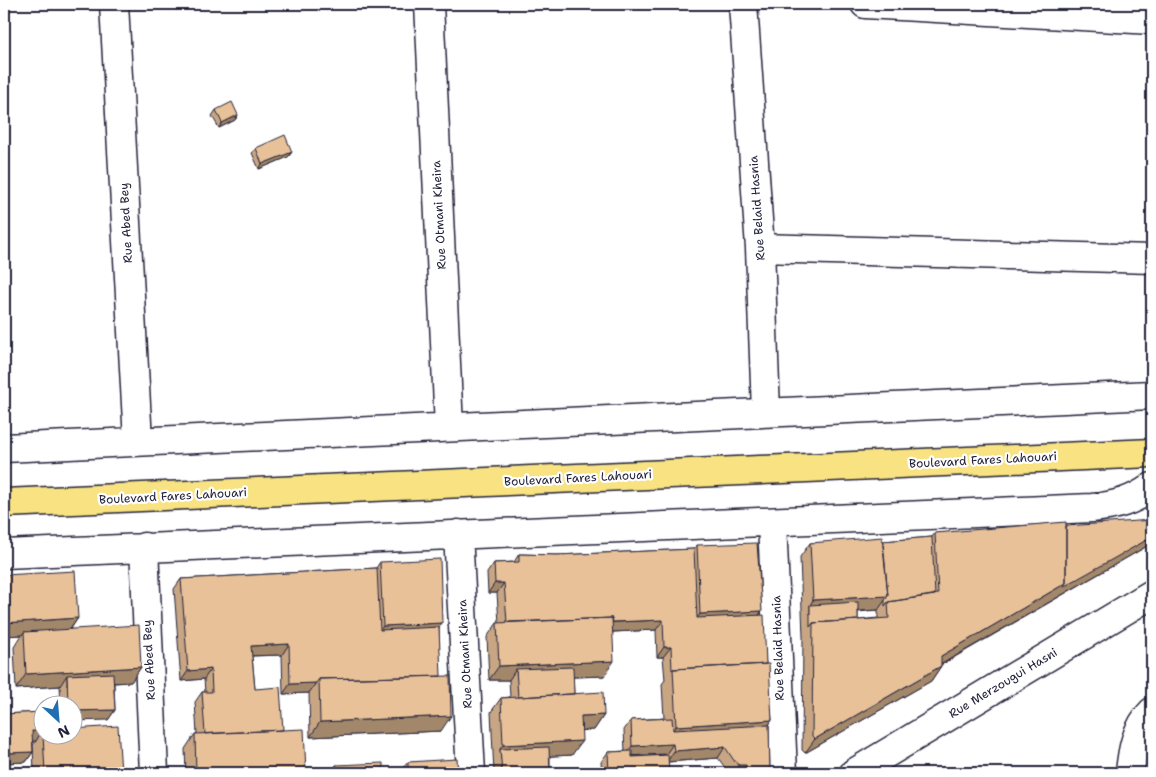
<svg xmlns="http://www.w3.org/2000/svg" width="1156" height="777" viewBox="0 0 1156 777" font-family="'Shantell Sans',sans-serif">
<rect width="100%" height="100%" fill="#fff"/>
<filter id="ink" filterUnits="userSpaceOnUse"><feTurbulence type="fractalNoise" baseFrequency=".02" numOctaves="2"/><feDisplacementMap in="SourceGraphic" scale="10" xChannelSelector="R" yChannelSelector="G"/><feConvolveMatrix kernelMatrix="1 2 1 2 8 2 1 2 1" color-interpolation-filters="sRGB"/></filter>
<g filter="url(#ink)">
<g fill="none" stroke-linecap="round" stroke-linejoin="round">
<defs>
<path id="minor" d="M114,4l24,437
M429,4l20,423
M743,4l17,244 6,164
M865,4l287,16
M760,248l392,11
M4,448l1148,-53
M772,522l11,251
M458,534l13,239
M144,547l10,226
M4,554l1088,-46c23,-2 41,-7 60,-21
M854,773l298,-179
M1130,773c2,-22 6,-45 22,-61"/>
<path id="major" d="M4,503l1148,-50"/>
</defs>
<!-- minor casing -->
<use href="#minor" stroke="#22223b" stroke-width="31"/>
<!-- major casing -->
<use href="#major" stroke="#22223b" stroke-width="31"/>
<!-- minor -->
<use href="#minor" stroke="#fff" stroke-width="28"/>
<!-- major -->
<use href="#major" stroke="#f8e281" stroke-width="28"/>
</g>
<!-- wall -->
<path fill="#c8a684" stroke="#22223b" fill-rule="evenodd" d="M216,110l22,5 -3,5 -16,8 -7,-12z
M256,148l36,4 -4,5 -29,12 -7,-16z
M1066,526l86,11v3l-3,5 -208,120v1l-10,15 -126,72 -3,-3 1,-113 -3,-80 10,-14 73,-2 49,-4 3,-4zM878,610v8l-20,2v-8z
M697,545l65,66 -3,4 7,49 6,56 -3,5 1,48h-41l-11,-15 -50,4 1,11h-67l-1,-11 7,-10 17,-1 -1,-21 7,-10 33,-2 -2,-34 3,-4 -2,-23h-6l-1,-27 -43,2 -9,44 -31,1 1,17 30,21 -10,15h-12l-10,25 -22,1v17h-56l-3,-61 10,-14 9,-1 -1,-17h-20l-2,-43 10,-14h2l-2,-30h-9l-1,-20 7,-10 20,-1 5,-8 38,1 137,-6zM666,754v1l-34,2v-2z
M380,562l59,65 2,104 -131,6 -1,-44 -26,1 -1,-39 -30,1 3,33 28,41 21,43h-118l-1,-24 10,-15h2l-2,-32 7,-10h3l-1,-13 -23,2 -7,-92 7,-10 195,-11z
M78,618l-8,12 71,37 -10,15 -17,1 1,27 -7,10 -36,-16h-11l-1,-18 -44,3 -2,-42 8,-12 -18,1z
M42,712v22l79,39h-87l-1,-28 3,-4h-4l1,11 -7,10 -22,1v-49z
M408,762l50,11h-59z
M336,765l47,8h-52z"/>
<!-- shaded-wall -->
<path fill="#a2876b" stroke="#22223b" d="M238,115l-3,5 -16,8 3,-5z
M292,152l-4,5 -29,12 3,-5z
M1152,537v3l-3,5 -218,125 10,-14 125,-73z
M495,583h9l-7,10h-9z
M888,596l-10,14 -68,4v-9l3,-5z
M762,611l-11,14 -61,3 10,-14z
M78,618l-10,14h-44l-2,3 -18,1v-13z
M663,620l-7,10 -156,7 7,-10z
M442,623l-10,15 -59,2 10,-14z
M289,644l-7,11 -38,1 7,-10z
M664,647h7l-8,10h-6z
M614,661l-10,15 -87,3 -1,-10 -7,11h-20l10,-14z
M941,666l-10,15 -126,72 10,-14z
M141,667l-10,15 -64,3v-10l-7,11 -44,3 10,-15z
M211,669l-7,10 -23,2 7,-10z
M316,683l-7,10 -26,1 7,-10z
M115,710l-7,10 -36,1v-10z
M604,715l-10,15 -23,1 10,-15z
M451,716l-10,15 -131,6 10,-15z
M772,720l-10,15 -96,5 10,-14z
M32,731h10l-6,10h-11z
M582,741l-10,14 -71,4 -1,-10 3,-4z
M673,744l-7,10 -41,2 7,-10z
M725,747l-7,11 -51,4 7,-11z
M33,752l-7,10 -22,1v-6l2,-4z
M739,765h7l-6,8h-7z
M306,772l-2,1h-38z"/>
<!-- building -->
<path fill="#e8c199" stroke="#22223b" d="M232,102l6,13 -16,8 -6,-13z
M285,135l7,17 -30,12 -6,-16z
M1152,520v17l-89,50 3,-4v-57z
M1066,522v61l-125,73v10l-126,73 -3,-3 1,-113 76,-5 -1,-16 50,-8 -3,-61z
M882,537l6,59 -75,4 -3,-57z
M932,537l3,58 -47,7 -3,4v-6l3,-4 -5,-55z
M757,543l5,68 -62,3 -3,-69z
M694,549l3,69 67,-3 2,49 -93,5 -1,1 -1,-23h-7l-1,-27 -50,2 -1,-4 -105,4 -3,-39h-9l-1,-20 25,-1v-8l38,1z
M440,559l2,64 -59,3 -3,-64z
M377,568l3,62 59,-3 2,49 -122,3 -3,4 -26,1 -1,-40 -38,2 4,43 25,-2 3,43 -78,4 -3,-42h10l-1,-23 -23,2 -7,-92z
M75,571l3,47 -74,5v-48z
M858,602v18l-45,3 -3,4v-22z
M612,618l2,43 -115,5 -2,-43z
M139,625l2,42 -115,7 -2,-42z
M769,664l3,56 -96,6 -3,-57z
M573,667l1,27 -56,3 -2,-28z
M113,673l2,37 -43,1v-7h-4l-1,-29z
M450,676l1,40 -131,6 -1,-43z
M603,692l1,23 -23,1 1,25 -79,4 -2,-47z
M42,712v19h-10l1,21 -27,1 -2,-39z
M672,718l1,12 96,-5 1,48h-23l-1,-8h-7l-4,-3 -10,-15 -51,4 -1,-7 -41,2 -1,-26z
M118,726l3,47h-76l-2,-39h29v-5z
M304,729l2,43 -40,1h-70l-1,-39z
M549,747l1,26h-48l-2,-24z
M632,751v6l36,-2 1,18h-60l-1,-21z
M457,759l1,14h-50v-11z
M383,763v10h-46l-1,-8z"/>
</g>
<g text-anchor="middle" stroke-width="4.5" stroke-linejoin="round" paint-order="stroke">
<!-- street labels -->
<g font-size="12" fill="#22223b" stroke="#fff">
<text transform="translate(757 208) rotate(-94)" y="4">Rue Belaid Hasnia</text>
<text transform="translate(439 215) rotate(-93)" y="4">Rue Otmani Kheira</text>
<text transform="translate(126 223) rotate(-93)" y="4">Rue Abed Bey</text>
<text transform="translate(983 460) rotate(-3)" y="4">Boulevard Fares Lahouari</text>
<text transform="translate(578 478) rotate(-3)" y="4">Boulevard Fares Lahouari</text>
<text transform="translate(173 496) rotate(-3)" y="4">Boulevard Fares Lahouari</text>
<text transform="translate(778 648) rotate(-92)" y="4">Rue Belaid Hasnia</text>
<text transform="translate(465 654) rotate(-93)" y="4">Rue Otmani Kheira</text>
<text transform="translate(149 660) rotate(-93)" y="4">Rue Abed Bey</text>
<text transform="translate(1003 683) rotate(-31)" y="4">Rue Merzougui Hasni</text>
</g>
</g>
<!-- margin -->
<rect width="1156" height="777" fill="none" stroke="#fff" stroke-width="20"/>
<rect x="10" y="10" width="1136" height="757" fill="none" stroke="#22223b" stroke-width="2" filter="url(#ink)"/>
<!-- north arrow -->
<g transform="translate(58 720) rotate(154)"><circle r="24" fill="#ffffff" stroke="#a7a7b1"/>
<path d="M0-4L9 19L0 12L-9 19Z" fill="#1f6fb2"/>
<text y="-8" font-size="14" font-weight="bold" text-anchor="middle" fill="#22223b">N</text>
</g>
</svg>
